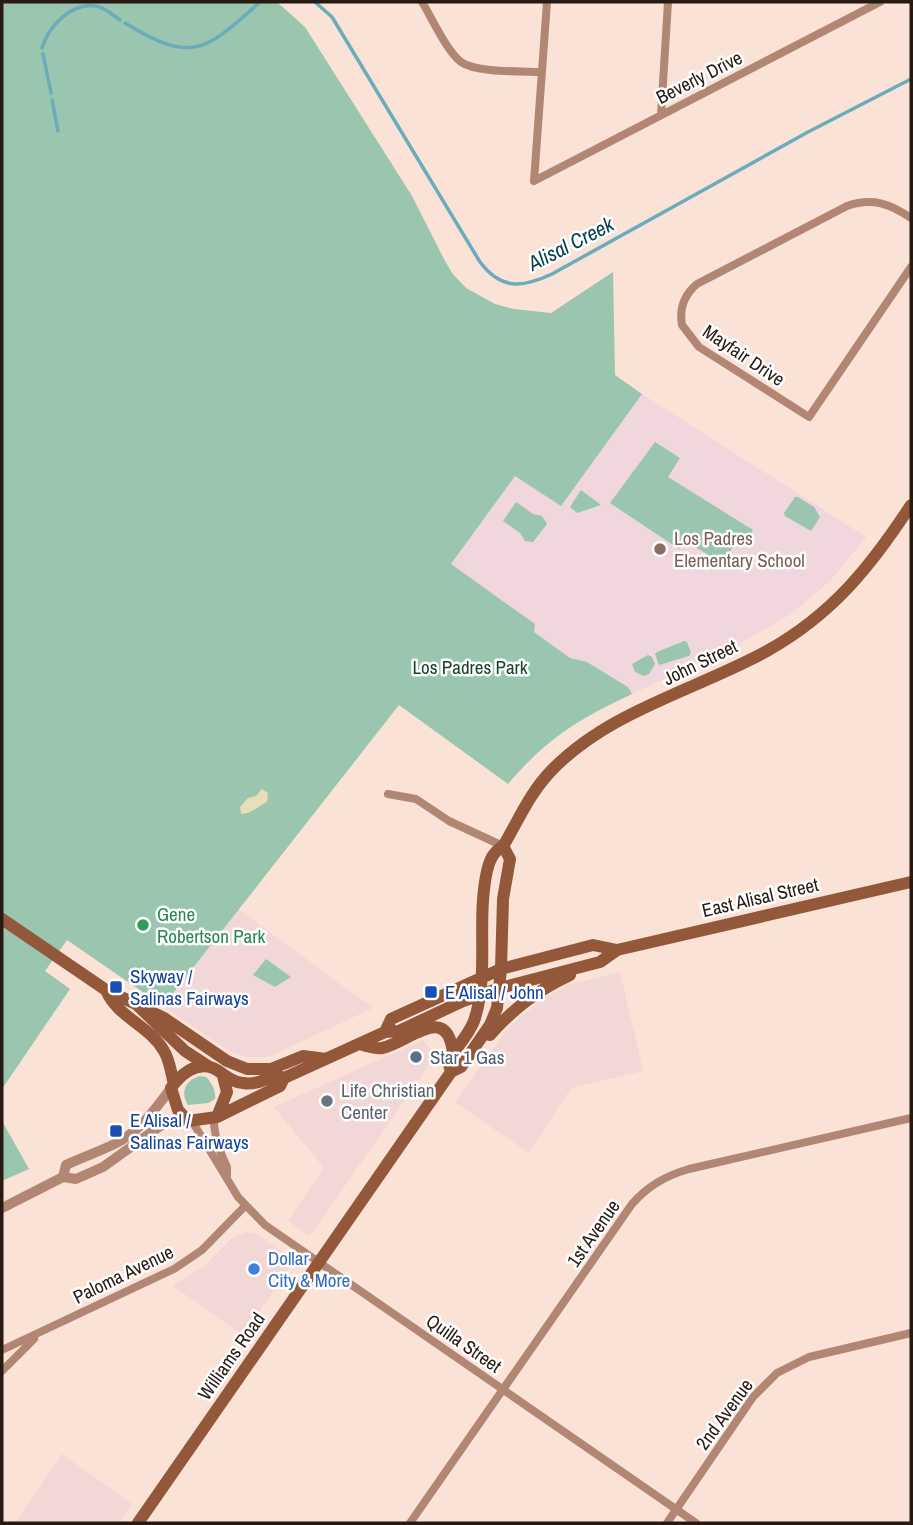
<svg xmlns="http://www.w3.org/2000/svg" width="913" height="1525" viewBox="0 0 913 1525" font-family="'Archivo Narrow',sans-serif">
<rect width="100%" height="100%" fill="#fae2d7"/>
<!-- commercial -->
<path fill="#f1d7d5" d="M238,909l135,99 -98,46 -9,3h-19l-15,-4 -69,-47z
M620,972l23,99 -72,17 -42,65 -74,-51 53,-74 33,-28 27,-15z
M423,1040l13,15 -124,178 -4,2 -20,-14 36,-53 -50,-61z
M246,1232l12,3 34,24v5l-49,71 -70,-49 30,-19 30,-30z
M62,1454l70,50 -13,19h-104z"/>
<!-- education -->
<path fill="#f0d6dd" d="M642,394l224,143 -37,45 -38,32 -54,31 -105,49 -4,-7 -41,-25 -17,-4 -36,-26 1,-8 -84,-60 64,-88 46,29z"/>
<!-- green -->
<path fill="#9ac5ae" d="M2,2h275l28,25 107,169 32,63 8,14 14,15 29,16 19,5 37,4 62,-41 2,103 27,19 -81,112 -46,-30 -64,88 84,60 -1,8 36,26 17,4 41,25 4,7c-53,25 -85,44 -124,90l-109,-79 -236,301 -96,-66 -22,31 25,18 -68,100z
M655,442l25,16 -12,19 85,53 -4,7 -7,-4 -18,28 4,3 -2,2 -40,-25 -7,8 -69,-46z
M581,490l20,15 -24,8 -7,-6z
M795,497h3l16,10 6,10 -9,14 -26,-15 -1,-3z
M516,502l17,12 9,2 5,8 -14,18 -8,-1 -5,-8 -17,-12z
M684,641l3,1 4,11 -2,3 -30,9 -4,-11 2,-2z
M648,655l4,2 3,7 -6,10 -5,2 -9,-4 -3,-8z
M266,959l25,18 -16,10 -22,-12z
M199,1076l7,1c6,6 10,14 9,22l-7,4 -20,2c-8,-12 -3,-24 11,-29z
M2,1121l27,48 -27,12z"/>
<!-- sand -->
<path fill="#e8deb9" d="M262,789l6,4 -1,9c-8,4 -16,12 -26,12l-1,-7 8,-9 8,-2z"/>
<g fill="none" stroke-linecap="round" stroke-linejoin="round">
<!-- stream -->
<path stroke="#6aabbc" stroke-width="3.5" d="M315,2l17,15 148,245c21,28 42,26 72,12l256,-142 103,-53
M125,23c68,42 81,27 135,-21
M42,48c6,-21 29,-46 54,-42 8,1 17,9 24,14
M43,54l8,39
M52,100l6,31"/>
<!-- minor -->
<path stroke="#b18773" stroke-width="8" d="M422,2c10,16 24,48 39,60 15,11 61,9 81,10
M661,115l7,-113
M534,181l346,-179
M534,181l13,-179
M911,218c-21,-14 -38,-21 -64,-12l-150,78c-13,11 -18,24 -15,41l17,22 110,70 102,-150
M388,794l28,5 33,22 54,25
M213,1118l4,26 10,23v10
M192,1121l46,76 27,28 431,298
M2,1350l172,-81 28,-19 43,-44
M2,1371l32,-32
M410,1523l222,-319c16,-18 33,-28 57,-35l222,-51
M667,1523l86,-126 24,-24 32,-16 102,-24"/>
<!-- tertiary -->
<path stroke="#b18773" stroke-width="10" d="M63,1177l3,-12c18,-9 39,-15 56,-25 20,-12 35,-33 49,-52
M2,1208l61,-31 13,2 27,-12 60,-43 25,-3"/>
<!-- secondary -->
<path stroke="#93583a" stroke-width="12" d="M2,919l104,71 30,14 49,47 23,15
M106,990c11,27 44,36 58,61 6,10 7,22 10,33
M147,1010l17,8 63,43 20,8h24l32,-13 23,3
M385,1032l6,-13 110,-50 92,-24 24,5
M490,1035c24,-27 48,-45 80,-60
M360,1044c6,2 16,5 22,4 26,-5 65,-47 71,5
M451,1072l-3,-11c8,-13 20,-25 26,-40 13,-38 6,-82 9,-121 1,-13 3,-36 11,-46 3,-5 8,-6 11,-11 15,-26 25,-50 46,-72 57,-60 145,-81 216,-120 66,-37 104,-85 144,-146
M284,1078l-8,-3c-11,5 -21,10 -33,8 -13,-1 -19,-10 -30,-15 -17,-7 -33,7 -42,20l7,22 10,11 29,-4 63,-31 4,-8 101,-46 14,-1 64,-30 37,-13 100,-26 17,-12 294,-68
M217,1117l10,-25 -4,-16
M138,1523l313,-451 10,-5 29,-42 7,-17 4,-39 2,-70 7,-40 -7,-13"/>
</g>
<!-- markers -->
<circle fill="#8d6e63" stroke="#fff" stroke-width="2.5" cx="660" cy="549" r="7"/>
<circle fill="#2e9e5b" stroke="#fff" stroke-width="2.5" cx="143" cy="925" r="7"/>
<g fill="#1a4fb4" stroke="#fff" stroke-width="2.5">
<rect x="109" y="980" width="14" height="14" rx="3.5"/>
<rect x="424" y="985" width="14" height="14" rx="3.5"/>
<rect x="109" y="1124" width="14" height="14" rx="3.5"/>
</g>
<circle fill="#5c6f8a" stroke="#fff" stroke-width="2.5" cx="416" cy="1057" r="7"/>
<circle fill="#6b7280" stroke="#fff" stroke-width="2.5" cx="327" cy="1101" r="7"/>
<circle fill="#3f7fe0" stroke="#fff" stroke-width="2.5" cx="254" cy="1269" r="7"/>
<g text-anchor="middle" stroke-width="5" stroke-linejoin="round" paint-order="stroke">
<!-- street labels -->
<g font-size="19" fill="#271a13" stroke="#fff">
<text transform="translate(699 77) rotate(-27)" y="7">Beverly Drive</text>
<text transform="translate(744 355) rotate(34)" y="7">Mayfair Drive</text>
<text transform="translate(700 662) rotate(-26)" y="7">John Street</text>
<text transform="translate(760 897) rotate(-13)" y="7">East Alisal Street</text>
<text transform="translate(593 1233) rotate(-55)" y="7">1st Avenue</text>
<text transform="translate(123 1274) rotate(-26)" y="7">Paloma Avenue</text>
<text transform="translate(464 1343) rotate(35)" y="7">Quilla Street</text>
<text transform="translate(231 1356) rotate(-55)" y="7">Williams Road</text>
<text transform="translate(724 1414) rotate(-54)" y="7">2nd Avenue</text>
</g>
<!-- education labels -->
<g font-size="19" fill="#785e54" stroke="#fff" text-anchor="start">
<text x="674" y="545">Los Padres<tspan x="674" dy="22">Elementary School</tspan></text>
</g>
<!-- park labels -->
<g font-size="19" fill="#16422e" stroke="#fff">
<text x="470" y="674">Los Padres Park</text>
</g>
<!-- leisure labels -->
<g font-size="19" fill="#27864d" stroke="#fff" text-anchor="start">
<text x="157" y="921">Gene<tspan x="157" dy="22">Robertson Park</tspan></text>
</g>
<!-- transit labels -->
<g font-size="19" fill="#164399" stroke="#fff" text-anchor="start">
<text x="130" y="983">Skyway /<tspan x="130" dy="22">Salinas Fairways</tspan></text>
<text x="445" y="999">E Alisal / John</text>
<text x="130" y="1127">E Alisal /<tspan x="130" dy="22">Salinas Fairways</tspan></text>
</g>
<!-- service labels -->
<g font-size="19" fill="#4e5e75" stroke="#fff" text-anchor="start">
<text x="430" y="1064">Star 1 Gas</text>
</g>
<!-- worship labels -->
<g font-size="19" fill="#5b616d" stroke="#fff" text-anchor="start">
<text x="341" y="1097">Life Christian<tspan x="341" dy="22">Center</tspan></text>
</g>
<!-- shop labels -->
<g font-size="19" fill="#366cbe" stroke="#fff" text-anchor="start">
<text x="268" y="1265">Dollar<tspan x="268" dy="22">City &amp; More</tspan></text>
</g>
<!-- water labels -->
<g font-size="21" font-style="italic" fill="#04424f" stroke="#fff">
<text transform="translate(571 244) rotate(-27)" y="7">Alisal Creek</text>
</g>
</g>
<!-- border -->
<rect width="913" height="1525" fill="none" stroke="#271a13" stroke-width="7"/>
</svg>
